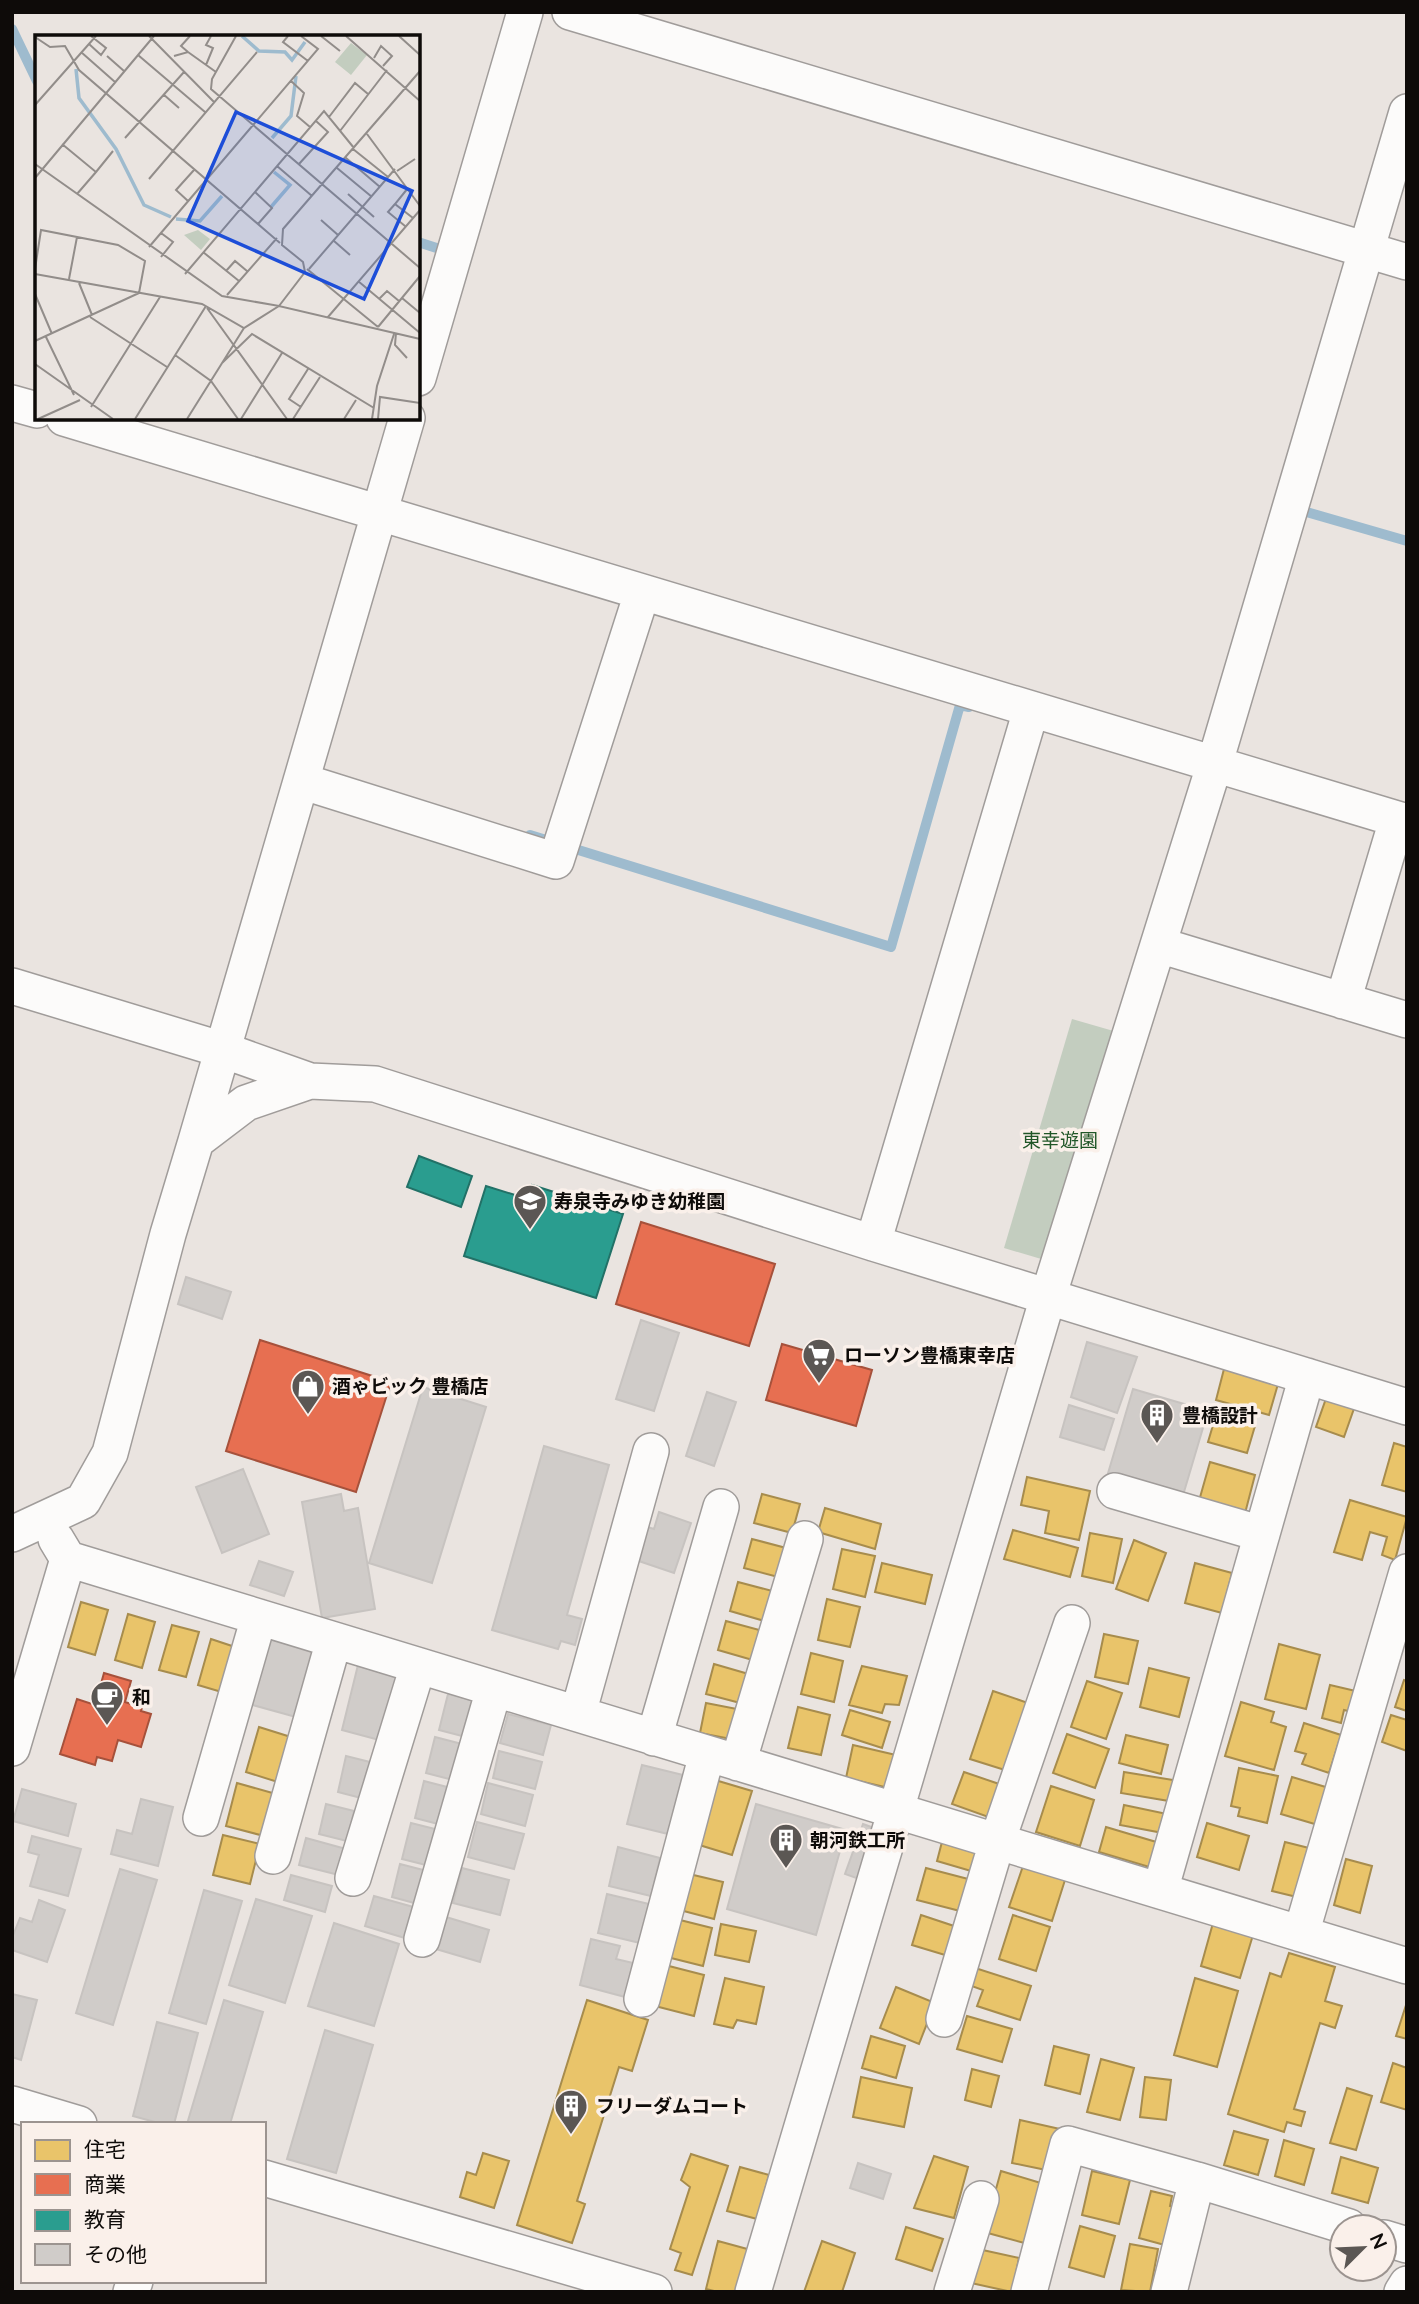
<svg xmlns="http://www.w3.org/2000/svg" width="1419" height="2304" viewBox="0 0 1419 2304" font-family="Lato,'Noto Sans JP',sans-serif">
<rect width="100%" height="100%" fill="#eae4e0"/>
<!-- green -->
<path fill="#c3cdbf" d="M1072,1019l45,13 -69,229 -44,-13z"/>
<!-- homes -->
<path fill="#e9c46a" stroke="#a78c4d" stroke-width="2" d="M1224,1369l54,15 -9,31 -53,-15z
M1329,1390l28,10 -13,37 -28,-10z
M1216,1415l39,11 -8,27 -39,-11z
M1394,1443l13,4v45l-25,-7z
M1210,1462l45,13 -12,46 -46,-13z
M1027,1477l63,14 -11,49 -34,-7 4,-22 -28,-6z
M762,1494l38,10 -8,29 -38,-10z
M1350,1500l57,17 -12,43 -13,-5 5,-18 -17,-5 -8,28 -28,-8z
M825,1508l56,16 -6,25 -57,-17z
M1013,1530l65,18 -8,29 -66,-18z
M1090,1533l32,6 -9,44 -31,-7z
M752,1539l38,10 -8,29 -38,-10z
M1134,1540l32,13 -18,48 -32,-12z
M842,1549l33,7 -10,41 -32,-8z
M882,1563l50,12 -7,29 -50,-12z
M1195,1563l37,10 -10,40 -37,-10z
M738,1582l38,10 -8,30 -38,-11z
M827,1599l33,8 -10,40 -32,-7z
M81,1602l27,8 -13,45 -27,-8z
M128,1614l27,8 -13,46 -27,-8z
M726,1621l37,10 -7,30 -38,-11z
M172,1625l27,7 -13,45 -27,-7z
M1104,1634l34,7 -10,43 -33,-7z
M211,1639l27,9 -13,45 -27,-8z
M1279,1644l41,11 -14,54 -41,-10z
M811,1653l32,8 -9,41 -33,-8z
M714,1664l38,11 -8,29 -38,-10z
M862,1666l45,10 -8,29 -14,-1 -3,9 -33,-8z
M1149,1668l40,10 -10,39 -39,-10z
M1404,1680l3,1v30l-12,-4z
M1087,1681l35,12 -16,46 -35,-12z
M1330,1685l30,7 -4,21 -12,-3 -3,13 -19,-5z
M993,1691l38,13 -23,67 -38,-12z
M1241,1702l33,10 -3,10 15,5 -12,43 -49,-14z
M706,1703l31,6 -6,30 -31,-6z
M798,1707l32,8 -9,40 -33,-7z
M850,1710l40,12 -8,26 -40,-13z
M1391,1715l16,5v31l-25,-9z
M1304,1723l37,12 -12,38 -27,-9 4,-10 -11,-3z
M259,1727l35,11 -13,45 -35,-11z
M1067,1734l42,15 -14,39 -42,-15z
M1126,1735l42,10 -7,29 -42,-11z
M853,1745l43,10 -7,33 -43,-10z
M1239,1768l39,8 -11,47 -29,-7 2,-8 -9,-2z
M964,1772l41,14 -11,33 -42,-15z
M1124,1772l55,9 -4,21 -54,-9z
M1292,1777l37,11 -11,37 -37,-11z
M715,1780l37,11 -20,64 -36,-11z
M237,1783l39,11 -12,42 -38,-10z
M1051,1786l43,14 -14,46 -44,-14z
M1124,1805l43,9 -4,19 -43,-8z
M1207,1823l42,13 -10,34 -42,-13z
M1106,1827l57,17 -7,25 -57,-17z
M223,1835l37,9 -10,40 -37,-9z
M943,1838l34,9 -6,24 -34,-10z
M1285,1842l28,7 -12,49 -29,-7z
M1346,1859l26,7 -12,47 -26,-8z
M1023,1866l42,14 -13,41 -43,-14z
M926,1868l46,12 -8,32 -47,-12z
M685,1873l38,9 -9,37 -38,-10z
M921,1915l33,11 -9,29 -33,-10z
M1013,1915l37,12 -14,44 -37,-12z
M676,1919l36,9 -9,38 -36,-9z
M1213,1923l40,12 -13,43 -39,-12z
M721,1924l35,7 -7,31 -34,-7z
M1289,1953l46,14 -10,34 17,5 -7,22 -15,-5 -26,86 11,3 -4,14 -14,-4 -3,10 -56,-18 42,-141 11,4z
M665,1965l39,10 -10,41 -39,-10z
M972,1967l59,19 -11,34 -43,-14 6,-16 -17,-6z
M725,1978l39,9 -8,37 -19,-4 -4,8 -19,-4z
M1195,1978l43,13 -21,76 -43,-12z
M896,1987l39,16 -16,41 -39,-16z
M587,2000l61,20 -16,51 -13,-4 -42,134 8,3 -13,39 -55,-18z
M1407,2002v37l-11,-3z
M967,2016l45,13 -10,33 -45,-13z
M871,2036l34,10 -9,32 -34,-10z
M1054,2046l35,9 -9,39 -35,-9z
M1101,2059l33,9 -14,52 -33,-8z
M1393,2063l14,5v42l-26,-8z
M972,2069l27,7 -8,31 -26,-7z
M861,2077l51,11 -8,39 -51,-10z
M1145,2077l26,3 -5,40 -26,-3z
M1347,2088l25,8 -16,54 -26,-7z
M1020,2120l40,9 -9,42 -39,-8z
M1234,2131l34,9 -10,35 -34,-10z
M1284,2140l30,9 -10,36 -29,-9z
M483,2153l26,8 -15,47 -34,-11 7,-25 9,3z
M691,2154l37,12 -36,109 -17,-5 6,-17 -11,-4 20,-62 -9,-7z
M934,2156l34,11 -14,51 -40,-10z
M1341,2157l37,11 -10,35 -36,-10z
M740,2167l29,8 -12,44 -30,-8z
M1001,2171l43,13 -16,60 -44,-12z
M1092,2171l38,9 -11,44 -37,-9z
M1151,2191l21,5 -2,10 12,3 -10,38 -33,-9z
M1080,2226l35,10 -11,41 -35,-10z
M906,2227l37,12 -11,32 -36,-12z
M718,2241l33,9 -10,42h-23l-12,-3z
M822,2241l33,12 -13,39h-38z
M1130,2244l28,5 -8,43 -29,-2z
M978,2249l41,9 -7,34 -41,-9z"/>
<!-- shops -->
<path fill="#e76f51" stroke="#a6513b" stroke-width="2" d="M641,1222l134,42 -26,82 -133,-42z
M260,1340l131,42 -35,110 -130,-41z
M782,1344l90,26 -16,56 -90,-26z
M104,1673l27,8 -6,21 6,2 3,-9 11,3 -4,13 10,3 -10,33 -23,-7 -6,21 -15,-4 -2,8 -35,-11 17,-55 18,6z"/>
<!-- schools -->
<path fill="#2a9d8f" stroke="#227167" stroke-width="2" d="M419,1156l53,20 -11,31 -54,-20z
M532,1185l91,29 -27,84 -132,-42 22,-70 42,13z"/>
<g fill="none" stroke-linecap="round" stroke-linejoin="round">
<!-- stream -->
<path stroke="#9ebbce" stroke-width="10" d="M12,29l25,52
M418,242l31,10
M1296,509l111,32
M530,835l361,112 69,-242 9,2"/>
</g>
<!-- building -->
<path fill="#d0ccc9" stroke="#c7c3c0" stroke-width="2" d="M186,1277l45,15 -9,27 -44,-15z
M641,1320l38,13 -25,78 -38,-12z
M1087,1342l50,15 -20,56 -46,-16z
M423,1387l63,20 -54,176 -63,-20z
M1133,1389l75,22 -27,91 -75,-22z
M707,1392l29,10 -22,64 -28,-10z
M1069,1405l45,14 -10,31 -44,-13z
M544,1446l65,19 -42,150 15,4 -7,26 -14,-4 -3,8 -66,-19z
M243,1469l26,65 -47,19 -26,-66z
M341,1494l3,17 14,-3 17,101 -53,9 -20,-116z
M659,1512l32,11 -17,50 -44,-15 11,-33 13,4z
M259,1561l34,11 -9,24 -34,-11z
M268,1637l48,15 -20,65 -47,-13z
M358,1665l42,11 -17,65 -41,-11z
M448,1694l27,7 -9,36 -27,-7z
M508,1714l43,11 -8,30 -43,-12z
M435,1737l27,7 -9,36 -27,-7z
M499,1751l43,11 -7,27 -42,-11z
M346,1756l28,7 -9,36 -27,-7z
M642,1765l41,10 -15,59 -41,-10z
M424,1781l27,7 -9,37 -27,-7z
M488,1783l45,12 -8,31 -44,-12z
M22,1789l54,15 -8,32 -55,-15z
M141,1799l32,8 -15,59 -47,-12 6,-24 15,4z
M326,1804l28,7 -7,30 -28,-7z
M756,1804l90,26 -30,105 -89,-26z
M477,1822l47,12 -10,35 -46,-12z
M411,1823l28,7 -9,36 -28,-7z
M863,1824l17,6 -18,50 -17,-6z
M32,1836l49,13 -13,47 -38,-10 9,-31 -11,-3z
M306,1838l40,11 -7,26 -40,-10z
M618,1847l42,11 -9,38 -42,-10z
M400,1864l27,7 -9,33 -26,-7z
M462,1868l47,12 -9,35 -47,-12z
M120,1869l37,11 -44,145 -37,-12z
M291,1875l41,11 -7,26 -41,-12z
M204,1890l38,11 -36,123 -37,-11z
M607,1894l42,10 -9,39 -42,-10z
M374,1896l43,12 -9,31 -43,-13z
M256,1899l56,17 -27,87 -56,-18z
M39,1900l26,10 -18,52 -35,-12v-12l8,-20 12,4z
M446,1917l43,13 -9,32 -44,-13z
M334,1923l65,21 -25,82 -66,-20z
M591,1939l29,7 -4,13 17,4 -8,34 -45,-12z
M12,1994l25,6 -16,60 -9,-3z
M224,2000l39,12 -33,112h-43z
M157,2022l41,11 -24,91h-12l-29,-8z
M325,2030l48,15 -37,128 -49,-14z
M858,2163l33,11 -8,25 -33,-11z"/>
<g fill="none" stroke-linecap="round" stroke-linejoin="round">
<defs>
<path id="minor" d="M570,12l837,250
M418,378l107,-366
M12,403l25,7
M64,418l1343,404
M301,781l255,80 86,-268
M1159,945l248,75
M12,986l211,64 87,31
M1343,1001l54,-181
M196,1141l211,-723
M873,1243l158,-533
M1115,1491l147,43
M12,1534l71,-33 27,-48 58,-219 28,-93 50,-38 64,-22 65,3 498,159 534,164
M68,1559l1339,407
M578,1714l73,-263
M654,1738l67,-231
M12,1748l56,-189 -12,-20
M738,1763l67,-224
M201,1818l58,-201
M273,1856l61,-216
M353,1878l65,-212
M1160,1891l147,-515
M1301,1934l106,-362
M422,1939l72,-250
M642,1999l65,-245
M944,2019l53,-177 75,-219
M12,2104l67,20
M264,2178l390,114
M1384,2238l23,7
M131,2292l4,-11
M753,2292l295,-995 166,-531 193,-654
M952,2292l29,-93
M1029,2292l39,-148 129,36
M1169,2292l28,-112 152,47
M1402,2292l5,-8"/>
</defs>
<!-- minor casing -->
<use href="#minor" stroke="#a09c9a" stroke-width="38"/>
<!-- minor -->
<use href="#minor" stroke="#fcfbfa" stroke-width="35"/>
</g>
<!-- icons -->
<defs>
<symbol id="school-pin" viewBox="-11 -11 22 30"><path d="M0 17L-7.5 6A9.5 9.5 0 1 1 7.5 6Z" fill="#5b5754" stroke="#faf0ea"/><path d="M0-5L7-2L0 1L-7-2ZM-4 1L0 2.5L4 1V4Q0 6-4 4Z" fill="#fff"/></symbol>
<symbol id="supermarket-pin" viewBox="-11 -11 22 30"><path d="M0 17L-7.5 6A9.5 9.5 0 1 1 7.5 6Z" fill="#5b5754" stroke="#faf0ea"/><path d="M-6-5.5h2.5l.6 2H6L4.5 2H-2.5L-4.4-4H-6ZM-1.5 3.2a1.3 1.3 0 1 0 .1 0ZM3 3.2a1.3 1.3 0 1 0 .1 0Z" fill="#fff"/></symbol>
<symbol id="shop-pin" viewBox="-11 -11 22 30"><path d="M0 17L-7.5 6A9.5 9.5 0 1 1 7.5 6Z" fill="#5b5754" stroke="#faf0ea"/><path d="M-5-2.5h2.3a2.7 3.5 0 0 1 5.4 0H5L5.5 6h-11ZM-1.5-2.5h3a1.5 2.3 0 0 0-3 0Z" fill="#fff"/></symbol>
<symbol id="building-pin" viewBox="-11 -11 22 30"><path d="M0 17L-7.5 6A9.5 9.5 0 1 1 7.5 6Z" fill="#5b5754" stroke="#faf0ea"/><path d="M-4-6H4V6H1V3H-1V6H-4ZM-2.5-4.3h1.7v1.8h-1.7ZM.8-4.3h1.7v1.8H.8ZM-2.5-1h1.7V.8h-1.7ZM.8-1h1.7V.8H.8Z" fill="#fff"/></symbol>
<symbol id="cafe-pin" viewBox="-11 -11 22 30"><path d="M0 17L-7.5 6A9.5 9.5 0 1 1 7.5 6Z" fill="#5b5754" stroke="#faf0ea"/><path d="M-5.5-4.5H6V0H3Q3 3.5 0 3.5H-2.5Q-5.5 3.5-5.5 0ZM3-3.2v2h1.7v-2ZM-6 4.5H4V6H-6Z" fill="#fff"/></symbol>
</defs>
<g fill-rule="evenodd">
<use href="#school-pin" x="511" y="1182" width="38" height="52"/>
<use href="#supermarket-pin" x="800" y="1336" width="38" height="52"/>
<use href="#shop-pin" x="289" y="1367" width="38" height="52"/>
<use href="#building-pin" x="1138" y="1396" width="38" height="52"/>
<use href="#cafe-pin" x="88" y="1678" width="38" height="52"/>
<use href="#building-pin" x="767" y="1821" width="38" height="52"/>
<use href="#building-pin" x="552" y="2087" width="38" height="52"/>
</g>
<g text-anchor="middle" stroke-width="7" stroke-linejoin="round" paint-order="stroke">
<!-- park labels -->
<g font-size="19" fill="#205627" stroke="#faf0ea">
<text x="1060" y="1147">東幸遊園</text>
</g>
<!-- poi labels -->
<g font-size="19" font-weight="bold" fill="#0e0b09" stroke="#faf0ea" text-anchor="start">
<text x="554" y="1208">寿泉寺みゆき幼稚園</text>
<text x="844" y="1362">ローソン豊橋東幸店</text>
<text x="332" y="1393">酒ゃビック 豊橋店</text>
<text x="1182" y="1422">豊橋設計</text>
<text x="132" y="1704">和</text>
<text x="810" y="1847">朝河鉄工所</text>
<text x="596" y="2113">フリーダムコート</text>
</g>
</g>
<!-- overview -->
<g transform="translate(35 35)">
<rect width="385" height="385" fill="#eae4e0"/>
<path d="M316,8l16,12 -16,20 -16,-13zM163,195l12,9 -9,11 -17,-15z" fill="#c3cdbf"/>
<path fill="none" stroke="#9ebbce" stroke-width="3.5" d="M207,1l17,15 26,1 7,8 13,-18M41,34l3,29 37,51 28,56 27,12M237,103l19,-22 5,-40M236,172l19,-22 -16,-13M141,184l24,2 22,-25"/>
<path fill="none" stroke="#928d8a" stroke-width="2" d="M114,1l65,66M201,1l-24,43 -1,10 209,179M253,1l-5,6 25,19M286,1l19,15M311,1l74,65M364,1l21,19M0,2l15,10 15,-1 14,24 201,173M54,9l12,11 5,-7 -15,-12M46,17l34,30M153,17l-7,-6 9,-10M103,20l67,57M72,21l17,15M139,21l14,-4 28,20M339,23l7,-12 11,10 -9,10M171,30l7,-17 -7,-3 5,-9M256,46l13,12 -7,23 13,11M128,59l16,14M0,70l61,-69M294,82l26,-34 13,11M305,96l47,-61M332,99l53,72M90,103l59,-66M27,109l34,28 -19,22M318,114l35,28M311,123l34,29M0,129l187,132 57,10 26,-34 -2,-10 -21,-17 1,-16 137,-158M264,129l29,-32 -12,-11M242,131l35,30M302,133l35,29M362,136l18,-12M61,137l17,-21M0,143l119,-142M114,144l108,-127M373,153l-13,16 18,14M220,157l17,16 -14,16M313,159l26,23M153,166l-12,-11 18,-20M360,169l-7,8 17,14M286,185l17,15M126,198l12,9 -12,15M299,206l16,14M114,212l169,-198 -17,-13M168,217l36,29M0,234l6,-39 77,15 27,16 -6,32 -104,48M272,234l71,58M274,234l86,-100M191,236l9,-10 12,10M0,239l167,30 42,24 35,-22 141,33M150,239l139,-163 30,37M34,244l8,-42M323,246l62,52M44,248l13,32M0,259l17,40M192,260l50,-57M367,263l18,15M344,264l8,-8 12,10M172,273l80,111M55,282l77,50M293,282l92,-107M343,292l42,-51M361,298l-1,12 12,13M11,302l28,58M140,320l36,26 27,38M0,329l78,55M186,329l31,-30 122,74M56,372l69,-110M266,372l-12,-8 19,-30M3,384l42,-19M100,384l71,-113M152,384l57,-91M206,384l41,-66M258,384l27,-42M309,384l12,-19M337,384l5,-33 17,-52M343,384l2,-22 40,6"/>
<path fill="#1d4ed8" fill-opacity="0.15" stroke="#1d4ed8" stroke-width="3.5" d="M201,77l176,79 -48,108 -176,-78z"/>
<rect width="385" height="385" fill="none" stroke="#0e0b09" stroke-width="3.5"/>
</g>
<!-- border -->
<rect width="1419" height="2304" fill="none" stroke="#0e0b09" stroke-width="28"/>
<!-- legend -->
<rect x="21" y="2122" width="245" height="161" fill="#faf0ea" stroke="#9c9490" stroke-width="2"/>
<rect x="35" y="2140" width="35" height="21" fill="#e9c46a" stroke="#9c9490" stroke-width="2"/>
<text x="84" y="2157" font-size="21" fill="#0e0b09">住宅</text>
<rect x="35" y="2174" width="35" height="21" fill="#e76f51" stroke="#9c9490" stroke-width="2"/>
<text x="84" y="2192" font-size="21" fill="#0e0b09">商業</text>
<rect x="35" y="2210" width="35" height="21" fill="#2a9d8f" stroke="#9c9490" stroke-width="2"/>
<text x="84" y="2227" font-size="21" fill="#0e0b09">教育</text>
<rect x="35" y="2244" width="35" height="21" fill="#d0ccc9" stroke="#9c9490" stroke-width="2"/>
<text x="84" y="2262" font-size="21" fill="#0e0b09">その他</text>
<!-- north arrow -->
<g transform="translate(1363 2248) rotate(66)"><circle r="33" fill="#faf0ea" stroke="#9c9490" stroke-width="2"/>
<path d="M0-5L12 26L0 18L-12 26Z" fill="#5b5754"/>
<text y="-10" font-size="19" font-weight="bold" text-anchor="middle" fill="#0e0b09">N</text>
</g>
</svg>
